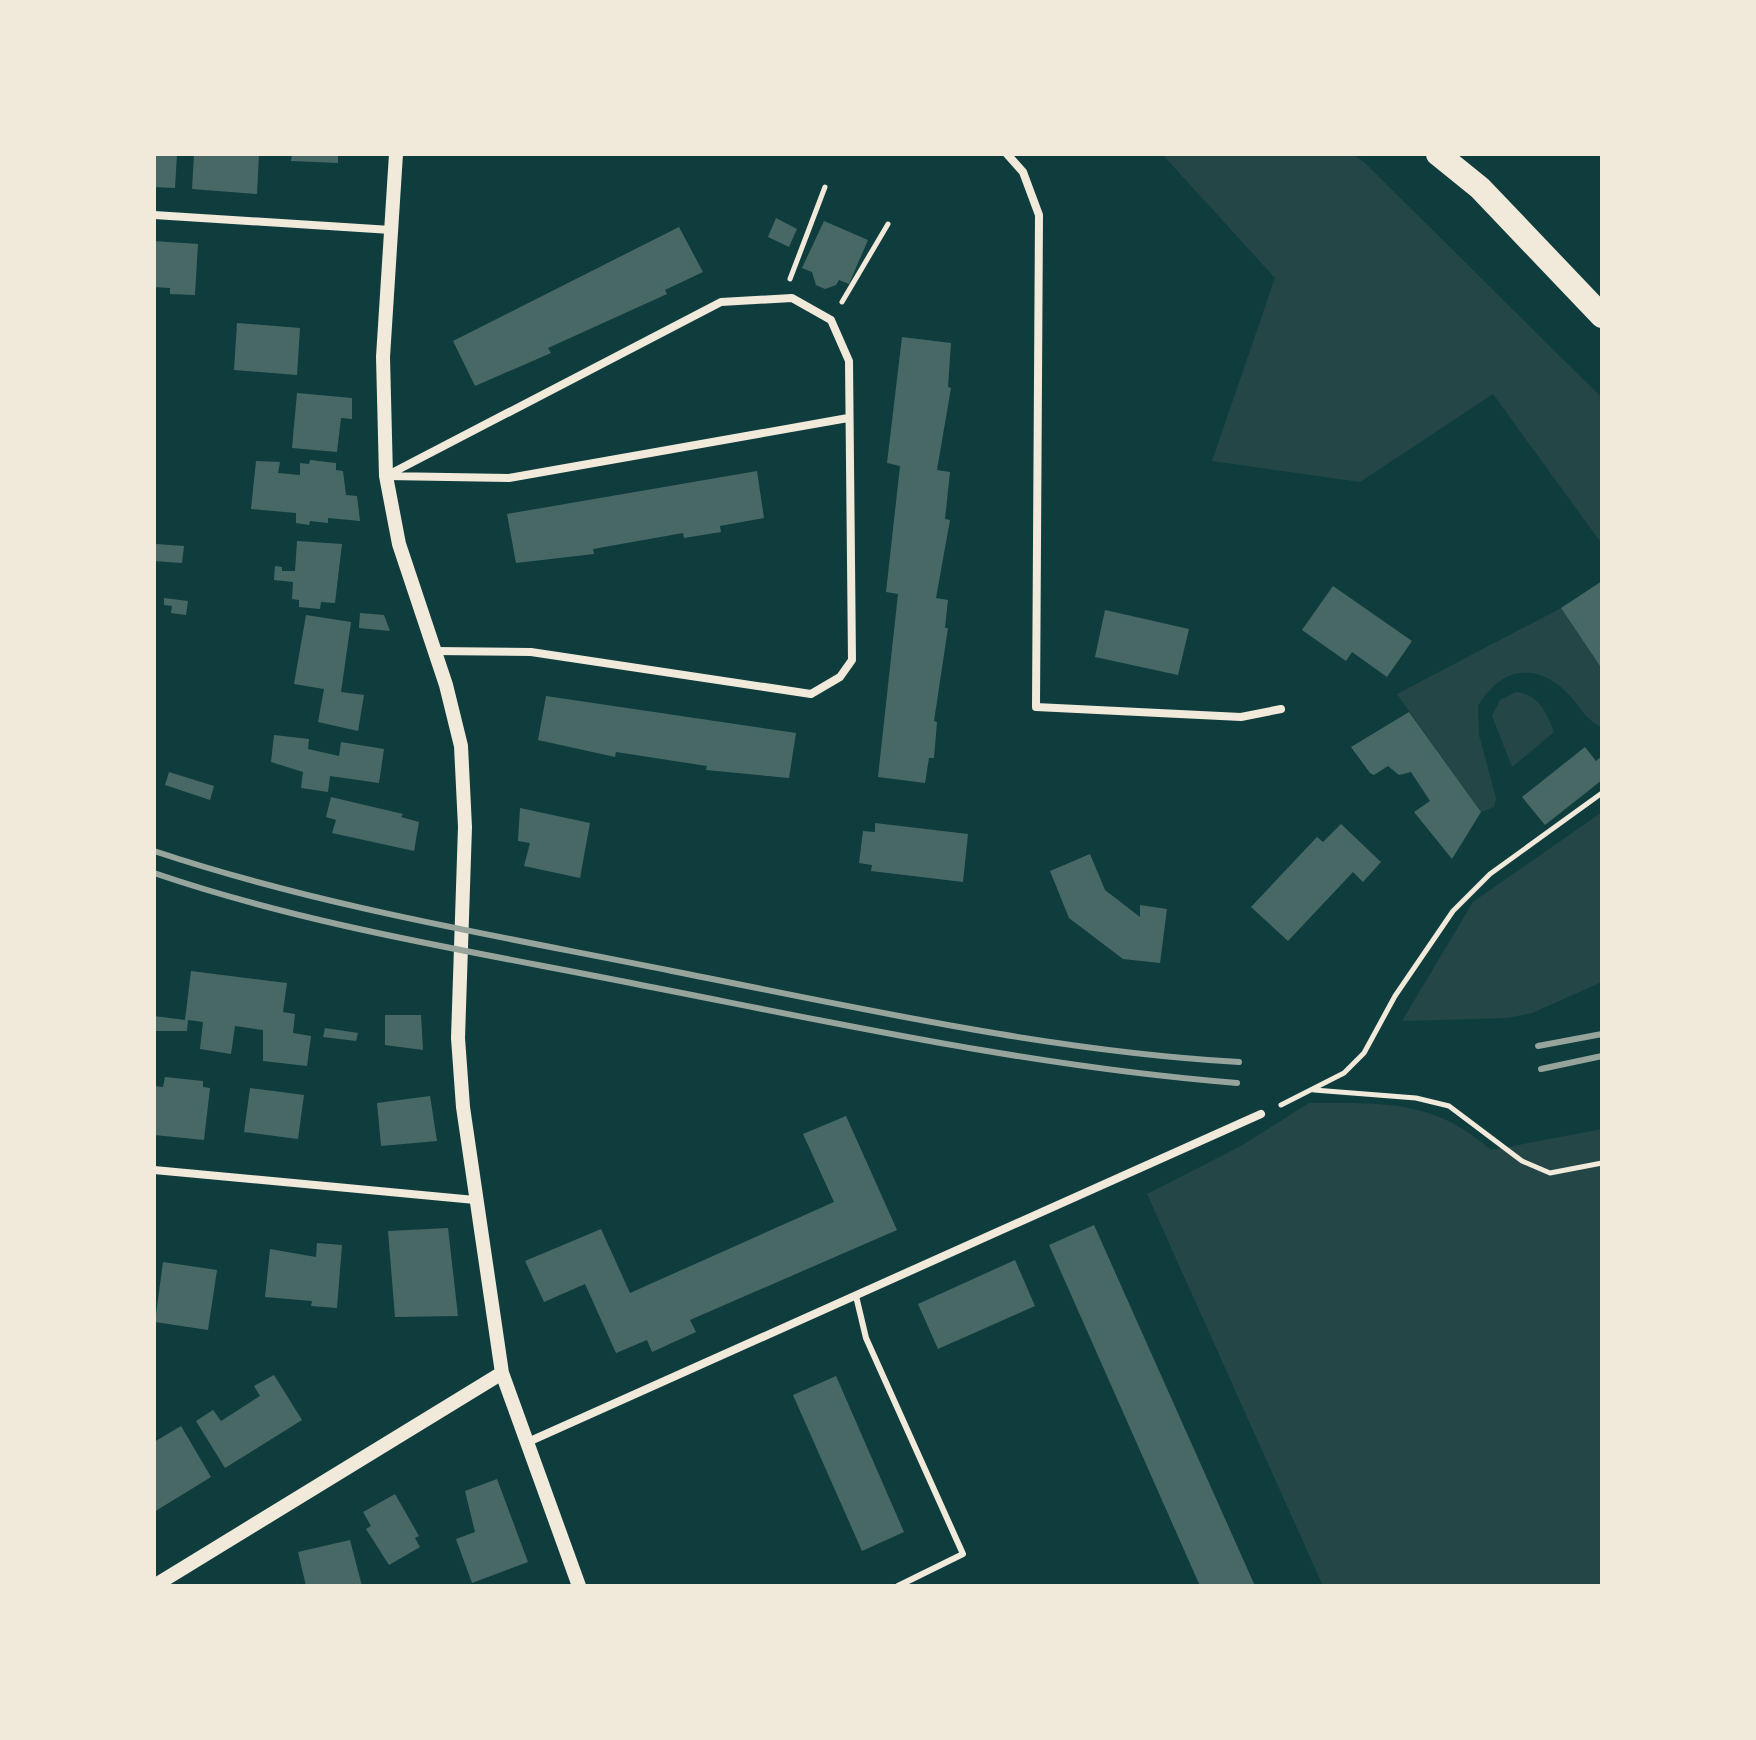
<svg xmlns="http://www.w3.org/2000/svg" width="1756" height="1740" viewBox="0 0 1756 1740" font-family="'Titillium Web',sans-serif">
<rect width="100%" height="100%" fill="#0f3d3e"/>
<!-- green -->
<path fill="#244646" d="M1162,154h190l13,9 237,235v146l-109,-150 -133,88 -148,-21 63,-183z
M1561,608l41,61v59c-15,-8 -20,-18 -31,-31 -32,-36 -69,-32 -93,9l1,29 17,63 -2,9 -13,5 -84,-118z
M1516,692c22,2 31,21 38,40l-42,35 -20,-51 8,-16z
M1602,812v170l-70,31 -25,5 -105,3 71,-119z
M1309,1103c74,0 124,-4 182,47l111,-21v457h-279l-176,-392 94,-48z"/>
<!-- building -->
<path fill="#486865" d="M154,154h23l-2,34 -21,-1z
M194,154h65l-2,40 -65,-5z
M292,154h46v9l-47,-2z
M776,218l21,11 -8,18 -21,-10z
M824,221l44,19 -19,44 -10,-4 -3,5 -11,4 -9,-4 -4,-13 -10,-4z
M679,227l24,45 -38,18 2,4 -119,54 3,5 -76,33 -22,-45z
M154,241l44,3 -3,51 -25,-1v-6l-16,-1z
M237,323l63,5 -3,47 -63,-5z
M902,337l49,6 -3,44 3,1 -14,82 13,2 -5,47 5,1 -14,78 12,2 -3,28h3l-14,93 3,1 -3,36h-5l-4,25 -47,-6 20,-183 -12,-2 14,-126 -13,-3z
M297,393l55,5v21l-11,-1 -4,34 -45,-4z
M310,460l26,3v7l7,1 3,24 11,1 3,25 -32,-3v5l-18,-2 -1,4 -13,-2v-10l-45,-4 5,-48 24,1 -2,11 22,2v-12l9,1z
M757,471l7,47 -44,8 1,6 -37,6 -1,-5 -90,16 1,5 -78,9 -9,-49z
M297,541l45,3 -7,59 -14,-1 -1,7 -21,-2v-7l-7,-1 1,-17 -19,-2 1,-14 7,1v4h13z
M156,544l28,2 -2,17 -28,-2z
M1602,581v88l-41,-61z
M1333,586l79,55 -25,36 -35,-25 -6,9 -44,-31z
M164,598l24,3 -2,14 -15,-2 1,-7 -8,-1z
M1105,610l84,19 -11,46 -83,-18z
M360,613l24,2 6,16 -31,-3z
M306,615l45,7 -10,70 23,3 -6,36 -40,-9 6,-33 -30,-5z
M546,696l250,37 -7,45 -83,-8 1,-4 -91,-14 -1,5 -77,-17z
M1409,712l72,100 -29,47 -38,-47 16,-11 -19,-29 -12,3 -11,-9 -14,9 -4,-2 -19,-26z
M274,735l35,4 -1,10 31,7 2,-14 43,7 -5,34 -49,-7 -2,16 -27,-4 2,-16 -32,-10z
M1585,747l11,14 6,-5v24l-57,45 -23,-28z
M169,772l45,14 -4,14 -45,-15z
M331,797l72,17 -2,3 18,5 -5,29 -82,-18 4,-13 -10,-3z
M520,808l70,15 -10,55 -56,-12 6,-23 -12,-2z
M875,823l93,11 -5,48 -92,-11 1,-6 -13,-2 4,-32 12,1z
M1341,824l40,38 -18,20 -10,-10 -65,69 -37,-34 66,-70 6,5z
M1090,854l15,36 35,27v-12l27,4 -7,54 -37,-4 -54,-41 -19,-47z
M191,971l96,12 -4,29 12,2 -2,19 18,3 -4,30 -44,-5v-31l-28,-4 -4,28 -31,-5 3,-27 -15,-2 -1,11h-33v-15l31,4z
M385,1015h36l2,35 -38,-5z
M325,1028l33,5 -2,8 -33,-4z
M165,1077l38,4v6l7,1 -6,52 -50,-5v-49l9,1z
M250,1088l54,7 -6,44 -54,-7z
M430,1096l7,45 -56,5 -4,-43z
M846,1116l51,114 -207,90 6,12 -44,20 -5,-12 -31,13 -31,-69 -41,18 -19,-41 76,-32 29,64 204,-91 -31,-68z
M1094,1225l161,361h-55l-151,-341z
M448,1228l10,88 -63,1 -7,-86z
M317,1243l25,2 -5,63 -26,-2 1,-5 -47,-4 5,-48 46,8z
M1015,1260l20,46 -97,43 -20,-45z
M163,1262l54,8 -9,60 -53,-8z
M274,1375l28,45 -77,48 -29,-47 17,-11 8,11 39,-25 -6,-10z
M836,1376l68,156 -42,19 -69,-156z
M181,1426l30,51 -57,35v-70z
M497,1479l31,83 -56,21 -16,-44 19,-7 -10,-41z
M395,1494l24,42 -4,2 5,9 -31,18 -23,-36 5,-3 -8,-14z
M350,1540l12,46h-56l-8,-34z"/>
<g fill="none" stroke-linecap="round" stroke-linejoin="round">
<!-- path -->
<path stroke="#f1e9da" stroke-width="5" d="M790,279l35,-92
M842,302l46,-78
M1314,1090l102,8 33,8 73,55 28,12 52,-10
M1281,1105l63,-32 20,-20 31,-57 58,-85 37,-37 112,-81"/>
<!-- service -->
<path stroke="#f1e9da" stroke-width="6" d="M856,1296l10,42 97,216 -65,32"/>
<!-- minor -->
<path stroke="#f1e9da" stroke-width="8" d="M1007,154l16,18 16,43 -3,492 205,10 40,-8
M154,215l237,15
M434,651l97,1 280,42 29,-17 12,-17 -3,-299 -18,-41 -39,-22 -71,4 -335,174 123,2 339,-60
M154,1170l321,30
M528,1442l733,-328"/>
<!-- tertiary -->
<path stroke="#f1e9da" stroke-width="14" d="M396,154l-13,203 3,119 13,68 47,141 15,61 4,81 -7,211 5,69 39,266 77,213
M154,1586l348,-213"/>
<!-- motorway -->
<path stroke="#f1e9da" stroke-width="24" d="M1438,154l42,34 122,128"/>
<!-- rail -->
<path stroke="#97a49c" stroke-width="6" d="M154,851c168,56 345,85 518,120 188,37 376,80 567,91
M154,873c155,53 322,79 482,111 200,39 398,83 601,99
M1538,1046l64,-12
M1541,1069l61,-13"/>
</g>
<!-- border -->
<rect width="1756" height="1740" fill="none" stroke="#f1e9da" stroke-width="312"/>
</svg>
